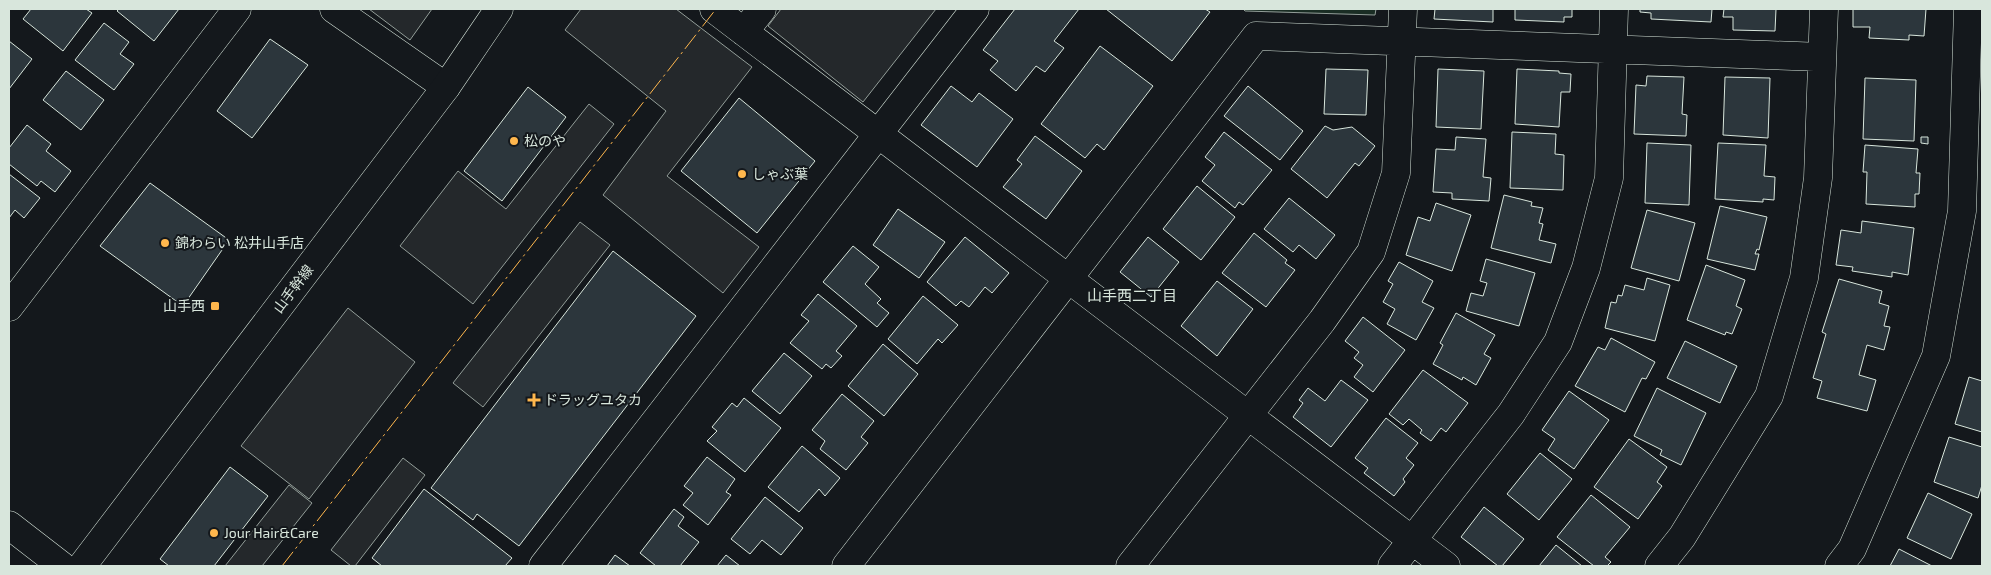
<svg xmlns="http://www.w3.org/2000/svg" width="1991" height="575" viewBox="0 0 1991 575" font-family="'Exo 2','Noto Sans JP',sans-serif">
<rect width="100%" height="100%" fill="#14181c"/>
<!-- green -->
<path fill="#1a2d24" stroke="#939e99" d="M1243,9h133l-1,6 -130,-4z"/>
<!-- parking -->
<path fill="#24282b" stroke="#939e99" d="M369,9h63l-22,31z
M581,9h95l76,58 -85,109 92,71 -36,46 -120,-98 63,-84 -101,-81z
M781,9h155l-73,93 -95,-76z
M589,104l25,20 -141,180 -73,-58 58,-75 48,38z
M580,222l30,23 -127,162 -30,-24z
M348,308l67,54 -106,137 -68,-53z
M403,458l22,17 -70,91h-4l-20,-16z
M289,485l23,18 -50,63h-37z"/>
<!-- building -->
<path fill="#2c363c" stroke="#d8e6dc" d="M31,9h55l6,4 -29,38 -40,-32z
M119,9h60l-25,32 -37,-30z
M1015,9h64l-25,32 10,7 -19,24 -9,-6 -20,25 -26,-21 8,-9 -15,-11z
M1106,9h99l5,3 -38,49z
M1435,9h58v13l-59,-3z
M1515,9h57v8h-8v5l-49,-2z
M1640,9h72l-1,13 -60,-3v-6l-11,-1z
M1724,9h52l-1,22 -42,-1v-13h-10z
M1853,9h73l-2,27 -15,-1v5l-40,-2 1,-11h-17z
M104,23l25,19 -9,12 14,10 -20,26 -39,-30z
M270,39l38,26 -56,73 -35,-27z
M9,41l23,18 -23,30z
M1100,46l53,40 -49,64 -7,-6 -12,14 -44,-34z
M1326,69l42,1 -2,45 -42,-1z
M1438,69l46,2 -3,58 -45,-2z
M1517,69l42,2v2l12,1 -1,18h-9l-2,35 -44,-3z
M66,71l38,29 -23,30 -38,-30z
M1647,76l37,1 -2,37 5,1 -1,21 -52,-2 2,-49 10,1z
M1725,77l45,1 -2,60 -45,-3z
M1865,78l51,2 -2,61 -51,-2z
M951,86l21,16 7,-9 34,26 -36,48 -56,-42z
M1248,86l55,45 -23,29 -56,-44z
M528,87l38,30 -64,84 -38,-30z
M739,98l76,63 -58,72 -76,-62z
M27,125l24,19 -5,7 25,20 -16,21 -14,-11 -4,5 -28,-22v-16z
M1325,126l8,4 19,-3 23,19 -16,20 -4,-3 -28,35 -36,-29z
M1224,132l48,38 -29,35 -4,-3 -4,6 -33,-27 13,-16 -10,-8z
M1512,132l44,2 -1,20 9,1 -1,35 -53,-2z
M1035,136l47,35 -36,48 -43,-32 19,-23 -5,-4z
M1456,137l30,2 -3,38 8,1 -2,23 -37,-2v-6l-19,-1 3,-43 19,1z
M1921,137h7v7l-7,-1z
M1647,143l44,2 -2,60 -44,-2z
M1718,143l48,2 -2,31 11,1 -1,23 -11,-1v3l-48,-3z
M1865,145l53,4 -2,24h4l-1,21h-4v13l-49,-3 1,-32h-4z
M9,174l31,24 -16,20 -9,-8 -6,8z
M150,183l79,57 -46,66 -83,-60z
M1197,186l38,31 -34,43 -38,-31z
M1504,195l28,7 -1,4 12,2 -4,15 4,1 -4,16 17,4 -5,19 -60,-15z
M1289,198l46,37 -19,24 -17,-14 -6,7 -29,-23z
M1436,203l35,12 -19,56 -46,-16 12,-38 12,4z
M1720,206l47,11 -8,33 -2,-1 -2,5h4l-4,16 -48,-11z
M898,209l47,33 -26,36 -46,-33z
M1647,210l48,13 -16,58 -48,-13z
M1862,221l52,7 -6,47 -16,-3v5l-40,-6 1,-4 -17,-2 5,-35 20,3z
M1254,233l33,27 -2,3 10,7 -29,37 -44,-34z
M965,237l44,36 -17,20 -7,-6 -16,20 -8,-6 -5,5 -29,-24z
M1148,237l31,25 -28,35 -31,-25z
M853,246l26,21 -14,17 16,15 -4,4 12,10 -12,14 -54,-45z
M613,251l83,65 -177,230 -42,-32 -4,6 -42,-32z
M1486,259l49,14 -16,53 -53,-15 5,-18 12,3 4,-13 -7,-2z
M1399,262l34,19 -11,21 12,6 -18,32 -29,-16 8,-15 -12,-7 10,-18 -5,-3z
M1706,265l39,15 -9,26 6,3 -10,25 -6,-2 -1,3 -38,-15z
M1647,278l23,7 -15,56 -50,-13 6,-26 5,1 2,-8 4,1 3,-11 19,5z
M1839,279l43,12 -3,12 10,3 -5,20 6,1 -6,23 -17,-5 -8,30 17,5 -9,31 -50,-13 5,-17 -9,-3 13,-44 -4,-2z
M1217,281l36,28 -36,47 -36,-30z
M818,294l39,32 -21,25 6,5 -11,12 -5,-4 -4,5 -32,-26 19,-22 -8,-6z
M923,296l35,29 -16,18 -4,-4 -21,25 -29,-25z
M1456,313l39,22 -11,19 7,4 -15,27 -13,-8 -1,3 -29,-16 10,-19 -3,-2z
M1363,317l42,33 -32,42 -19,-15 9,-12 -9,-7 5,-6 -14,-11z
M1611,338l44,24 -9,17 -4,-1 -17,34 -50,-26 23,-39 7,3z
M1685,341l52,25 -17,37 -53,-25z
M883,344l35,30 -34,42 -36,-30z
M784,353l28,23 -32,38 -28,-23z
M1423,370l45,33 -22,29 -5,-4 -10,13 -11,-8 2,-3 -13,-11 -6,6 -14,-11z
M1969,377l13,4v51l-27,-8z
M1341,380l27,20 -37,47 -38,-30 10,-14 -4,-3 9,-12 17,13z
M1657,388l49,25 -25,52 -21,-10 2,-5 -28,-14z
M1569,391l40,29 -35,49 -26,-19 7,-11 -13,-9z
M842,394l32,27 -13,16 7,6 -22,27 -26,-21 5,-8 -13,-11z
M744,398l37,30 -36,44 -38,-31 10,-10 -5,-4 20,-24 5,4z
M1386,418l32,25 -12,15 8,7 -11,14 2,3 -11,14 -30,-23 4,-5 -13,-10z
M1949,437l33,10v38l-4,13 -44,-16z
M1629,439l38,28 -10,15 5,4 -24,33 -44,-32z
M802,446l38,32 -15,18 -6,-7 -20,23 -31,-25z
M1540,453l32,26 -33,41 -32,-26z
M707,457l28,22 -9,13 5,3 -23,30 -25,-20 10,-12 -9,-7z
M230,467l38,29 -54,70h-45l-9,-7z
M424,489l88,69 -7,8h-123l-10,-8z
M1928,493l44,21 -21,45 -44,-21z
M1591,495l39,32 -25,30 6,5 -4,4h-13l-37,-29z
M765,497l38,31 -22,27 -19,-15 -12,14 -19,-15z
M1484,507l40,32 -22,27h-4l-37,-29z
M674,509l10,8 -6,9 21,16 -19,24h-24l-16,-13z
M1556,545l26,21h-43z
M1899,549l33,17h-42z
M615,555l15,11h-23z
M726,555l14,11h-23z"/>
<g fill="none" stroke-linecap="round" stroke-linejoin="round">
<defs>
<path id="street" d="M334,9l112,78
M714,9l732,557
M744,32l18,-23
M9,307l228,-298
M543,566l432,-557
M846,566l410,-530 566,21
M1130,566l192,-245 49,-69 25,-79 7,-164
M1392,566l119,-152 47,-72 28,-74 23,-90 5,-169
M1659,566l23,-29 87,-141 35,-118 14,-100 6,-169"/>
<path id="secondary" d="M9,525l53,41
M82,566l364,-479 53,-78
M1839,566l13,-17 84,-193 26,-145 6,-202"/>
</defs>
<!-- street casing -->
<use href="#street" stroke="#d8e6dc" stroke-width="29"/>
<!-- secondary casing -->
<use href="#secondary" stroke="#d8e6dc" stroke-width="29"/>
<!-- street -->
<use href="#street" stroke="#14181c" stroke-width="28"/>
<!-- secondary -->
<use href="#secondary" stroke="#14181c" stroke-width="28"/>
<!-- power -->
<path stroke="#ffb74d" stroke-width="1" stroke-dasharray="18 4 2.5 4" stroke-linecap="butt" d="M282,566l434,-557"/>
</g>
<!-- markers -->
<g fill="#ffb74d" stroke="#14181c" stroke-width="2">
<circle cx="514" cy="141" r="5"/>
<circle cx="742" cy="174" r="5"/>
<circle cx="165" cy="243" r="5"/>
<rect x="210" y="301" width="10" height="10" rx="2.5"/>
<path d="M531.5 392.5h5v5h5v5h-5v5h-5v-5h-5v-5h5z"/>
<circle cx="214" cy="533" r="5"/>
</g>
<g text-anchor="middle" stroke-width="4" stroke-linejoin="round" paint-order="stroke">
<!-- poi labels -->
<g font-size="14" fill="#d8e6dc" stroke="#14181c" text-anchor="start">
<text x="524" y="146">松のや</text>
<text x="752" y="179">しゃぶ葉</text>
<text x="175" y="248">錦わらい 松井山手店</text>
<text x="205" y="311" text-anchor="end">山手西</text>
<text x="544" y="405">ドラッグユタカ</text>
<text x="224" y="538">Jour Hair&amp;Care</text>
</g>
<!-- street labels -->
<g font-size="14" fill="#d8e6dc" stroke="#14181c">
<text transform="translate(293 289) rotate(-53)" y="5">山手幹線</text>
</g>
<!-- neighbourhood labels -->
<g font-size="15" fill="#d8e6dc" stroke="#14181c">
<text x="1132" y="301">山手西二丁目</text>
</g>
</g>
<!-- border -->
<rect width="1991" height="575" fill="none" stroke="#d8e6dc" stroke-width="20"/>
</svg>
